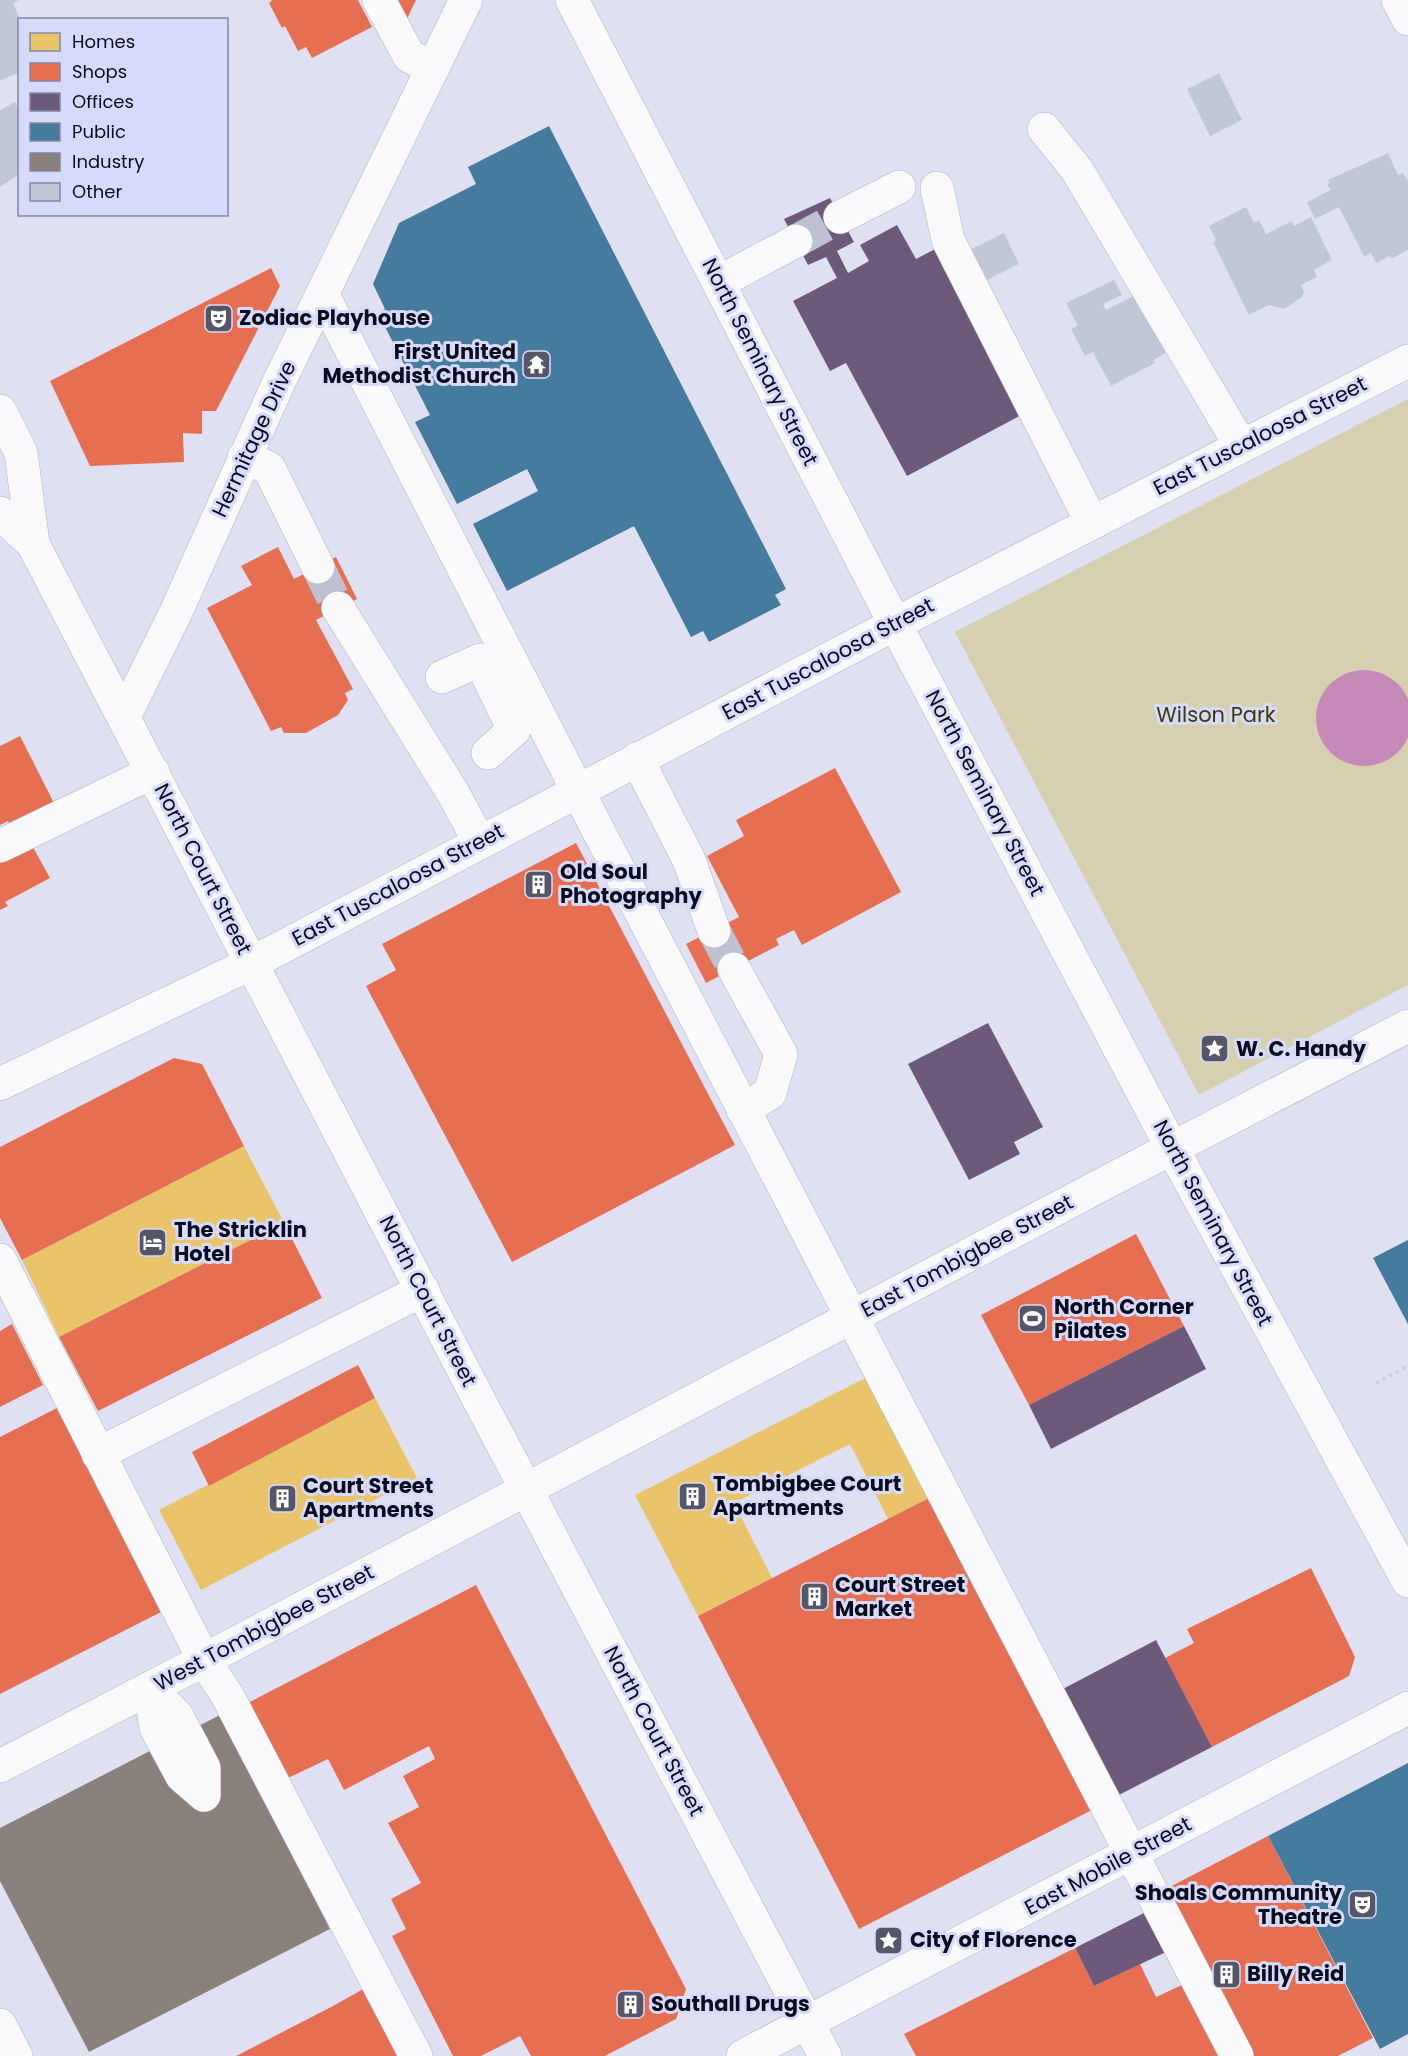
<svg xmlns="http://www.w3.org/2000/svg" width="1408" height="2056" viewBox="0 0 1408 2056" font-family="Poppins,sans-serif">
<rect width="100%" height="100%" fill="#dfe1f3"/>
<!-- green -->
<path fill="#d6d0b1" d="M1408,399v586l-209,110 -244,-463z"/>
<!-- water -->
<path fill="#c68ab9" d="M1316 718a48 48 0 1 1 96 0a48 48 0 1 1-96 0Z"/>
<!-- homes -->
<path fill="#e9c46a" d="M244,1146l40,77 -225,114 -37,-77z
M869,1376l62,121 -43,22 -38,-75 -116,59 38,75 -74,38 -63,-121z
M375,1398l42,80 -216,112 -42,-80z"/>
<!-- shops -->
<path fill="#e76f51" d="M271,0h87l14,27 -60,31 -6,-11 -8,4 -13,-25 -3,2 -13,-25 3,-2z
M391,0h25l-12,25z
M271,268l9,18 -64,125h-14v23l-19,-1 1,29 -94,4 -40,-85z
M278,547l16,32 42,-22 21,42 -41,21 37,69 -8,4 3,7 -10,15 -32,18h-22l-3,-6 -10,4 -64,-123 45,-23 -11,-19z
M20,736l36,71 -43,23 -5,-9 -8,4v-79z
M835,768l66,124 -99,53 -8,-15 -18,9 3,6 -73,38 -20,-39 53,-27 -32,-61 37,-20 -8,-16z
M29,840l21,38 -45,24 3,4 -8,4v-55z
M576,843l159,302 -223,117 -146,-276 30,-16 -14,-26z
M174,1058l28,6 42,82 -222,114 -22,-42v-71z
M284,1223l38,75 -224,113 -39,-74z
M1136,1234l48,92 -155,79 -48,-90z
M12,1324l31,61 -43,22v-76z
M358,1365l17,33 -166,88 -17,-34z
M57,1408l106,203 -163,83v-257z
M931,1497l161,313 -233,119 -161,-313z
M1311,1568l44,89 -6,19 -137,71 -47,-89 29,-15 -7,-14z
M476,1585l210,404 -10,30 -71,37h-74l-11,-20 -39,20h-28l-61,-120 14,-7 -15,-30 30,-16 -33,-60 31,-16 -16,-31 32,-17 -6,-13 -85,44 -16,-31 -42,20 -40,-75z
M1268,1836l105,202 -35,18h-93l-85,-164z
M1075,1948l19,38 46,-22 16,33 28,-13 35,72h-303l-12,-22z
M367,1987l36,69h-167l97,-50z"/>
<!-- offices -->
<path fill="#6d597a" d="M830,198l24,44 -17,9 11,22 21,-12 -9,-16 37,-20 19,34 21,-11 88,165 -118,63 -61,-113 -16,8 -37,-70 44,-23 -11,-21 -18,8 -24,-46z
M988,1023l55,104 -29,15 6,12 -51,26 -61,-116z
M1184,1326l22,43 -155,80 -22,-44z
M1156,1640l56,107 -97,50 -56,-106z
M1146,1912l20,40 -72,34 -19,-38z"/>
<!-- public -->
<path fill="#457b9d" d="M549,126l237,463 -11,6 6,10 -72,37 -6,-11 -12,6 -57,-111 -127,65 -34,-67 65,-33 -11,-22 -70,35 -42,-82 15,-7 -52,-102 7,-4 -12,-25 26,-61 77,-39 -8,-17z
M1408,1240v84l-35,-66z
M1408,1763v271l-28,15 -112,-213z"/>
<!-- industry -->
<path fill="#8a817c" d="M220,1715l110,214 -241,123 -89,-171v-53z"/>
<!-- building -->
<path fill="#c0c7d7" d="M0,0h19l-6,3 7,17v52l-20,9z
M1219,73l23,47 -32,16 -23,-47z
M15,102l5,10v62l-20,13v-77z
M1388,153l10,22 5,-2 5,8v69l-17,9 -1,-3 -14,7 -5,-10 -7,3 -25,-49 -24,12 -8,-17 24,-12 -4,-6 3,-1 -2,-3z
M1246,207l8,16 5,-3 7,14 26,-13 2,5 17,-9 21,43 -18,10 3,7 -16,8 3,7 -2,5 -18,12 -15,-4 -20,10 -36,-73 3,-2 -7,-14z
M1004,233l15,31 -36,18 -16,-31z
M1114,280l8,15 -19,9 3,6 37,-19 9,34 14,28 -13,7 2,3 -44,23 -18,-34 -8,4 -14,-27 7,-3 -12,-23z"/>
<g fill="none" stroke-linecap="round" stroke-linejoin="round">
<!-- minor-tunnel -->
<path stroke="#bfc1d3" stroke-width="33" stroke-dasharray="33 16" stroke-linecap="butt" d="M796,241l44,-24
M318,567l20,41
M714,931l20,38"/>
<defs>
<path id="minor" d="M379,0l30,56 24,12
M572,0l323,624 277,524 236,433
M1044,129l33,41 164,276
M937,188l11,52 144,283
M840,217l59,-30
M719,282l77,-41
M323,295l275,535 639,1226
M0,411l21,42 12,91
M244,457l25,11 49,99
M0,513l33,31 446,856 346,656
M338,608l115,185 27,50
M442,677l38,-17 34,70 -26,23
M124,717l51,-103 104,-232 187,-382
M637,759l52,101 25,71
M0,846l153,-74
M734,969l47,85 -11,39 -27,17
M0,1084l252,-121 643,-339 513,-263
M0,1260l204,400 23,35 189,361
M98,1454l325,-164
M150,1689l27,27 27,52v27
M150,1689l6,39 26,48 22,19
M0,1766l204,-106 899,-476 305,-158
M743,2056l665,-348"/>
<path id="major" d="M1398,0l10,19
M0,2025l16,31"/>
</defs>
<!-- minor casing -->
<use href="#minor" stroke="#b0b2c3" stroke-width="34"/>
<!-- major casing -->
<use href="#major" stroke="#b0b2c3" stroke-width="34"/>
<!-- path -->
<path stroke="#cfcfd4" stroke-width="4" stroke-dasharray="3 4.5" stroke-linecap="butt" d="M1376,1383l32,-17"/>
<!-- minor -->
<use href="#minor" stroke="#fafafd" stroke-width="33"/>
<!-- major -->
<use href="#major" stroke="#fafafd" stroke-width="33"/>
</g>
<!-- icons -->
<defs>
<symbol id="theatre-square" viewBox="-11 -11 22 22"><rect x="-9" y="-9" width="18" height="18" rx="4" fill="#555768" stroke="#d7dbfb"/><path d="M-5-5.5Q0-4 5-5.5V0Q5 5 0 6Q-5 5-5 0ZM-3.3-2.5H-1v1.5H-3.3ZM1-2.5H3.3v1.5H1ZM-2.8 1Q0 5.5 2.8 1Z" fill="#fff"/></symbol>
<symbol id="temple-square" viewBox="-11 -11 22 22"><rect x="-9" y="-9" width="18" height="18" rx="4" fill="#555768" stroke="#d7dbfb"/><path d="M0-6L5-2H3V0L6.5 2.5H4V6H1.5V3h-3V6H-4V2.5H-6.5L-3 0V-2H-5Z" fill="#fff"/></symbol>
<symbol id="building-square" viewBox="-11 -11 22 22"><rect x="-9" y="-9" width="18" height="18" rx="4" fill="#555768" stroke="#d7dbfb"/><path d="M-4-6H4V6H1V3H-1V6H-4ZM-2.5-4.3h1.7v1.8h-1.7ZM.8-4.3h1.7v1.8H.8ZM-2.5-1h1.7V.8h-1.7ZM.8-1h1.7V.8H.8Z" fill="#fff"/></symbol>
<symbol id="sight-square" viewBox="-11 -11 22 22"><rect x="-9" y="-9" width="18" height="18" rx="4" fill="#555768" stroke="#d7dbfb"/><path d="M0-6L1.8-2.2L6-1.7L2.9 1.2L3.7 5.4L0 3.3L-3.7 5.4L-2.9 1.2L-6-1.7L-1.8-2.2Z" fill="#fff"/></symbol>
<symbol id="hotel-square" viewBox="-11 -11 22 22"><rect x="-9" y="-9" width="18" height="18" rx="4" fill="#555768" stroke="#d7dbfb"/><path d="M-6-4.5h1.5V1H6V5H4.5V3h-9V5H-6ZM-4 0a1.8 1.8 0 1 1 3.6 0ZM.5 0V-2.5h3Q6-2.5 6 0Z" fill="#fff"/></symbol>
<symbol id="stadium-square" viewBox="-11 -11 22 22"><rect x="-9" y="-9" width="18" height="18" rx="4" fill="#555768" stroke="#d7dbfb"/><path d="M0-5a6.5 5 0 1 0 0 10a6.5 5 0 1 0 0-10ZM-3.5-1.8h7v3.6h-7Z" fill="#fff"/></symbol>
</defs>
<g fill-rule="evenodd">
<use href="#theatre-square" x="202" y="302" width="33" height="33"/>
<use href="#temple-square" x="520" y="348" width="33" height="33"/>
<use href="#building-square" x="522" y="868" width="33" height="33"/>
<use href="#sight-square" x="1198" y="1032" width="33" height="33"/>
<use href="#hotel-square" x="136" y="1226" width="33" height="33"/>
<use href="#stadium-square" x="1016" y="1302" width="33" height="33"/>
<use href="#building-square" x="676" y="1480" width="33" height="33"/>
<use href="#building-square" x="266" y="1482" width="33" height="33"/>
<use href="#building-square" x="798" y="1580" width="33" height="33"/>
<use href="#theatre-square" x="1346" y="1888" width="33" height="33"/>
<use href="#sight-square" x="872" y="1924" width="33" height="33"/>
<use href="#building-square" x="1210" y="1958" width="33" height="33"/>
<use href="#building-square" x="614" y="1988" width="33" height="33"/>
</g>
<g text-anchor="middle" stroke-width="6" stroke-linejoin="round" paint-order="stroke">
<!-- poi labels -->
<g font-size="21" font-weight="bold" fill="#0b0c1d" stroke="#d7dbfb" text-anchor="start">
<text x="239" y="325">Zodiac Playhouse</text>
<text x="516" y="359" text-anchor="end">First United<tspan x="516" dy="24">Methodist Church</tspan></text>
<text x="560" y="879">Old Soul<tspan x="560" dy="24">Photography</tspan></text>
<text x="1236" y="1056">W. C. Handy</text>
<text x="174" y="1237">The Stricklin<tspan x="174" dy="24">Hotel</tspan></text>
<text x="1054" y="1314">North Corner<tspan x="1054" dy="24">Pilates</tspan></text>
<text x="713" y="1491">Tombigbee Court<tspan x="713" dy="24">Apartments</tspan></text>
<text x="303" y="1493">Court Street<tspan x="303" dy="24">Apartments</tspan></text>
<text x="835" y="1592">Court Street<tspan x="835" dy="24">Market</tspan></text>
<text x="1342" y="1900" text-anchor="end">Shoals Community<tspan x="1342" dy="24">Theatre</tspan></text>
<text x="910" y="1947">City of Florence</text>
<text x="1247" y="1981">Billy Reid</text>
<text x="651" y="2011">Southall Drugs</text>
</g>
<!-- street labels -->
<g font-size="21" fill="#0b0c1d" stroke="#d7dbfb">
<text transform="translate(760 362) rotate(63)" y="7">North Seminary Street</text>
<text transform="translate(1260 436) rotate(-27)" y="7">East Tuscaloosa Street</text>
<text transform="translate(254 439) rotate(-65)" y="7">Hermitage Drive</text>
<text transform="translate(828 659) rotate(-28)" y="7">East Tuscaloosa Street</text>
<text transform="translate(985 793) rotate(62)" y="7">North Seminary Street</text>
<text transform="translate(203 869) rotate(63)" y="7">North Court Street</text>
<text transform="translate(398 885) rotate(-28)" y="7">East Tuscaloosa Street</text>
<text transform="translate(1213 1223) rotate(62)" y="7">North Seminary Street</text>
<text transform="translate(967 1256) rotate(-28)" y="7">East Tombigbee Street</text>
<text transform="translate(428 1301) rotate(63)" y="7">North Court Street</text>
<text transform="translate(264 1628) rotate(-28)" y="7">West Tombigbee Street</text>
<text transform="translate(654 1731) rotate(62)" y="7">North Court Street</text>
<text transform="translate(1108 1866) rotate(-28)" y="7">East Mobile Street</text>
</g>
<!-- park labels -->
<g font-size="21" fill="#3f3807" stroke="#d7dbfb">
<text x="1216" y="722">Wilson Park</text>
</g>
</g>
<!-- legend -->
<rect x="18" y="18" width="210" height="198" fill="#d7dbfb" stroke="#8588a2" stroke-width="1.5"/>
<rect x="30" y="33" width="30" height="18" fill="#e9c46a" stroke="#8588a2" stroke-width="1.5"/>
<text x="72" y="48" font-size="18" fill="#0b0c1d">Homes</text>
<rect x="30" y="63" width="30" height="18" fill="#e76f51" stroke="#8588a2" stroke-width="1.5"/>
<text x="72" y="78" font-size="18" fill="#0b0c1d">Shops</text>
<rect x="30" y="93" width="30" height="18" fill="#6d597a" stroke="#8588a2" stroke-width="1.5"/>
<text x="72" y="108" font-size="18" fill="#0b0c1d">Offices</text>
<rect x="30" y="123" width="30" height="18" fill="#457b9d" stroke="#8588a2" stroke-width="1.5"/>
<text x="72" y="138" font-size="18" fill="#0b0c1d">Public</text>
<rect x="30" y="153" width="30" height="18" fill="#8a817c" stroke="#8588a2" stroke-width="1.5"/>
<text x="72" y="168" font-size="18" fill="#0b0c1d">Industry</text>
<rect x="30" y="183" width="30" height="18" fill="#c0c7d7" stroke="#8588a2" stroke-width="1.5"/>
<text x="72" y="198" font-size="18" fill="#0b0c1d">Other</text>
</svg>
